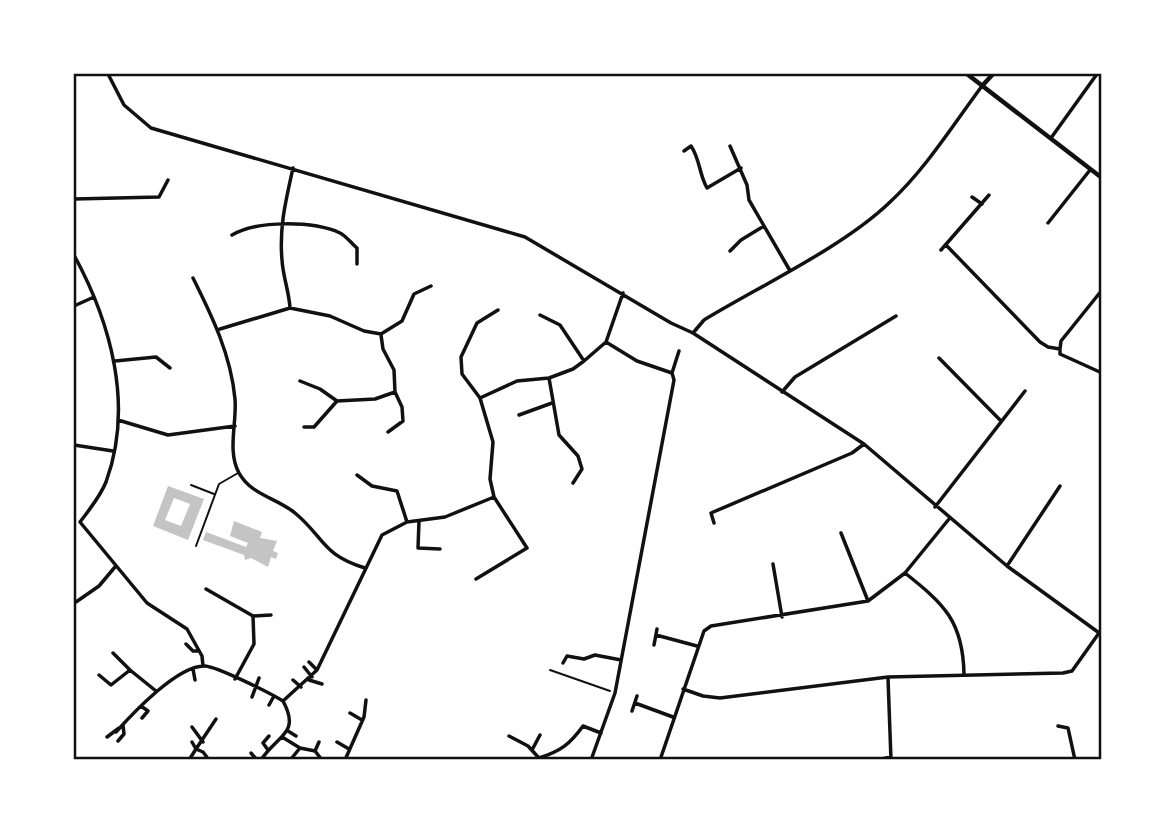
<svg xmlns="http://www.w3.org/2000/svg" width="1175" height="833" viewBox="0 0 1175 833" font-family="Rubik,sans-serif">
<rect width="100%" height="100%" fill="#fff"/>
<!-- building -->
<path fill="#c4c4c4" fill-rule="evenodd" d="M168,486l36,13 -16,41 -35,-14zM174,498l16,6 -9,22 -16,-6z
M234,521l28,11 -2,6 17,3 -4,10 5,2 -2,6 -5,-2 -3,10 -17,-9 -6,2 -1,-5 -41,-15 3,-8 40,15 2,-4 -18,-7z"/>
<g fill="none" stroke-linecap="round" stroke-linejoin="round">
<!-- path -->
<path stroke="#111" stroke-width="2" d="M550,670l60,21"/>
<!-- service -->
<path stroke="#111" stroke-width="2" d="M191,485l23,9
M196,546l23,-62 19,-11"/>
<!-- minor -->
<path stroke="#111" stroke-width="3.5" d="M108,74l16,31 27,23 374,109 146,86 22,10 171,111 143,122 95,69
M1051,138l46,-64
M730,146l17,39 2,15 40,69
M684,151l7,-5c9,13 8,28 16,42l34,-20
M972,197l10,7
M74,199l85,-2 9,-17
M1048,223l42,-53
M232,235c25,-15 82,-14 108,-2 6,3 12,11 17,15v16
M946,245l94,97 8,5 12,2v5l42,19
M941,250l48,-55
M730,251l11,-11 23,-14
M74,255c37,68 60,151 32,227 -6,15 -17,28 -26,40
M193,278c19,38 38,77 42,121 2,24 -8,52 4,74 12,22 38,25 56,40 30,25 27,42 70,55
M74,306l20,-9
M290,308c-1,-17 -7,-31 -8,-48 -3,-33 4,-60 11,-92
M540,315l20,10 24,36
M220,329l70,-21 40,8 34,15 17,3 21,-13 12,-27 17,-8
M693,333l11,-13c56,-34 139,-73 185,-117 36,-33 64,-78 93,-117
M381,335l2,14 11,21 1,22 7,15 1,14 -15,11
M1060,349l1,-8 41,-51
M939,358l62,63
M115,361l41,-4 14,11
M672,373l7,-22
M549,378l10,57 19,21 4,13 -9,14
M300,381l20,8 17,12
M782,392l13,-15 101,-61
M480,398l-18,-24 -1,-17 16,-34 21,-13
M519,415l33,-12
M118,420l50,15 67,-9
M304,427h10l23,-26 38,-2 20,-7
M74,445l39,6
M357,475l15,11 25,5 10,31
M935,507l90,-116
M419,521l-1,27 22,1
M80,522l67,81 40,26 15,27 1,10
M714,523l-3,-10 141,-60 12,-9
M841,533l27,68
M773,564l9,53
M1007,566l53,-80
M905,573c39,31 58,48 59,101
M476,579l51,-31 -33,-51 -4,-18 3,-37 -13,-44 37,-17 32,-3 24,-9 11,-8 22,-19 17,-49
M206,589l47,27 1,28 -19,35
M76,602l23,-16 16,-19
M253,616l18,-1
M656,635l41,11
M186,644l7,7h5
M654,645l3,-16
M113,653l17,17
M309,662l8,8
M563,663l4,-7 17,3 11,-4 26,5
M304,667l8,10
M193,669l2,11
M99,675l12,10 19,-15 26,21
M888,678l3,82
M293,680l8,7
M309,680l13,4
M683,689l20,7 17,2 168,-21 175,-4 9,-2 27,-38
M252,697l7,-19
M635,703l38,14
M269,705l5,-9
M141,706l7,5 -6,7
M632,711l5,-15
M350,713l12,7
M1058,726l10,2 7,32
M192,727l11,15
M288,731l8,5
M116,732c17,-19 62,-67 89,-66 13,1 65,27 78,35
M509,736l19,10 11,12c22,-7 31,-14 44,-32l18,7
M107,737l12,-9
M282,737l18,11 15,3 7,9
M118,741l6,-7 -1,-9
M192,742l4,7 20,-30
M337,742l12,7
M268,750l-5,-7 6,-7
M532,750l8,-15
M315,751l4,-9
M251,753l6,7
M159,759v1
M291,759l9,-11
M189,760l7,-11 7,3 6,8
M261,760c16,-25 40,-26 22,-59l34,-31 65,-135 25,-13 38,-5 49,-20
M345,760l19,-43 2,-17
M591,760l24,-67 59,-313 -2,-7 -35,-12 -31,-19
M660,760l44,-129 7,-5 157,-25 37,-28 44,-54
M877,760l14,-3"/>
<!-- tertiary -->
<path stroke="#111" stroke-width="4.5" d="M982,86l11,-12"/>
<!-- secondary -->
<path stroke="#111" stroke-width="4.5" d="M967,74l135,104"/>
</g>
<!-- border -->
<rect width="1175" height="833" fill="none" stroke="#ffffff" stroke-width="150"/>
<rect x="75" y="75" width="1025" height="683" fill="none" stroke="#111" stroke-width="2.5"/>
</svg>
